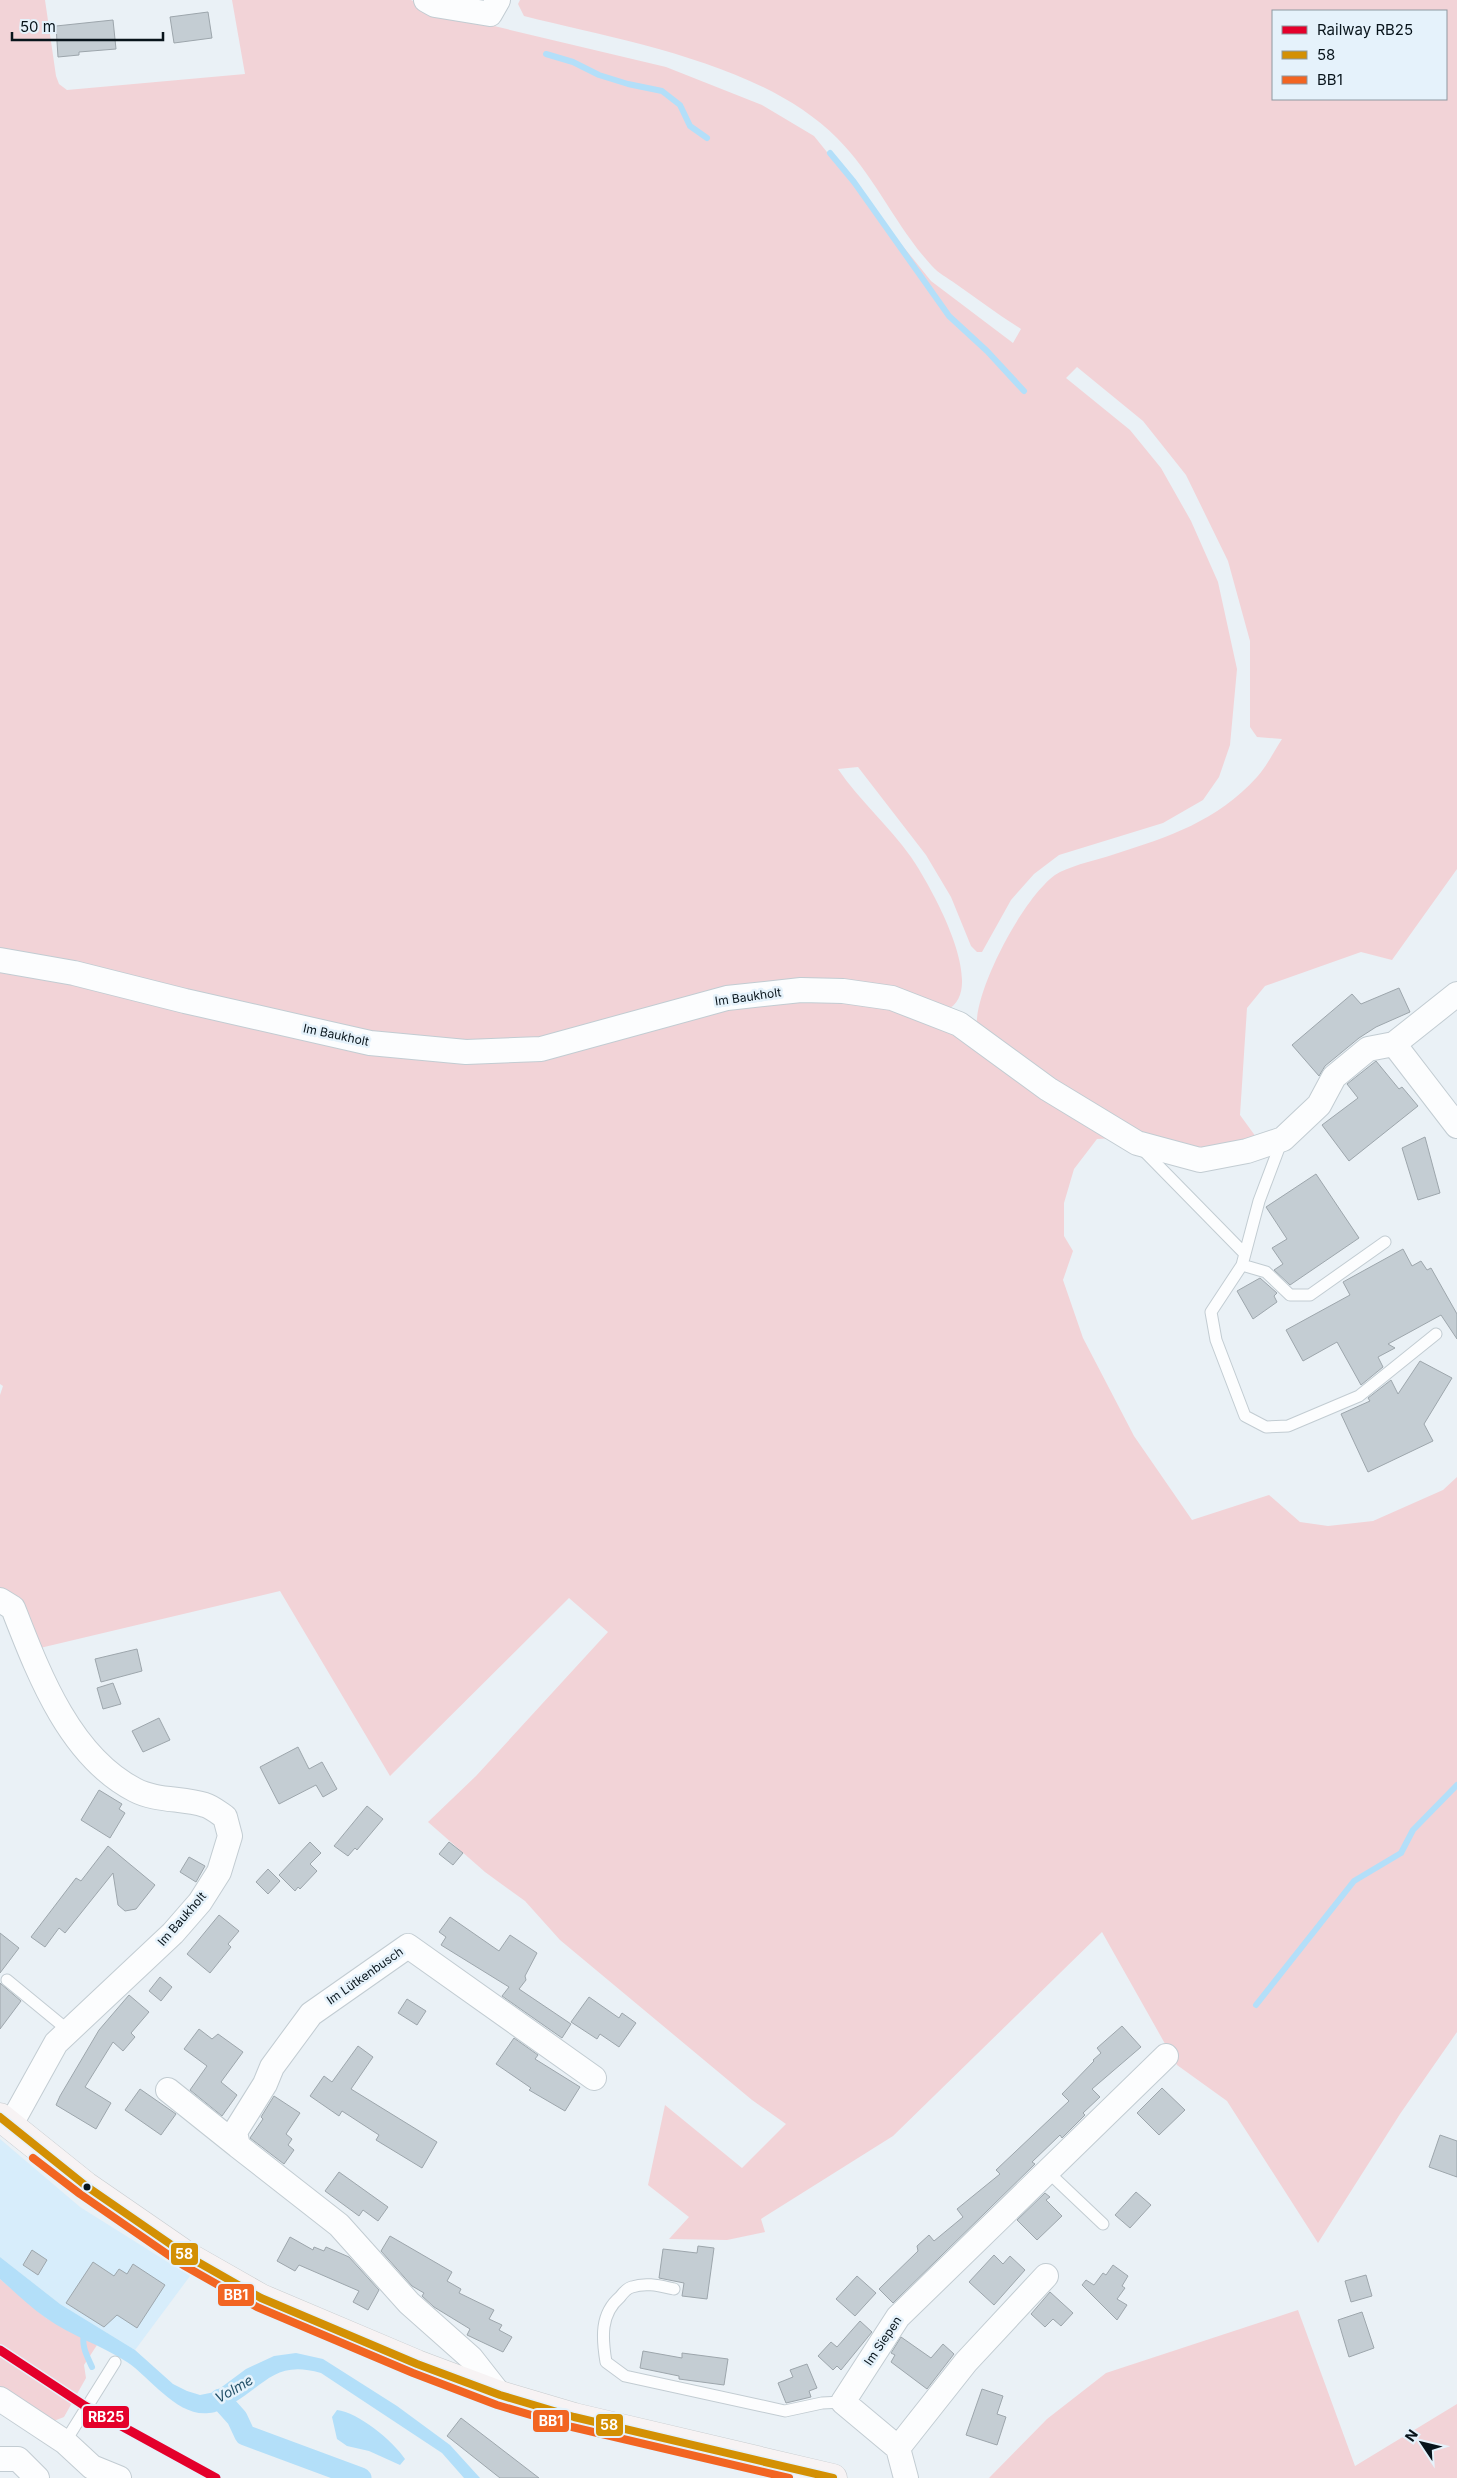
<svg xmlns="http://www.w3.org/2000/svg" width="1457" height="2478" viewBox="0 0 1457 2478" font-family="Inter,sans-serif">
<rect width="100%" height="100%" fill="#eaf1f6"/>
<!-- built -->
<path fill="#d7edfb" d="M0,2139l80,68 110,69 -55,74 -75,-46 -60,-47z"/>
<!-- green -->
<path fill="#f2d3d7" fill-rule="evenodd" d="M0,0h45l11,76 3,8 8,6 178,-16 -13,-74h179l24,12 231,55 96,38 52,31 117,145 82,62 8,-14c-22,-14 -44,-30 -65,-45 -8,-6 -18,-11 -24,-18 -36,-39 -57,-90 -95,-128 -75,-75 -214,-97 -313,-122l-6,-12 2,-4h937v869l-65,91 -31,-8 -96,34 -18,22 -7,107 16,22 -28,10 -38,2 -32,-8 -105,-57 -76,-55c-5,-36 50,-140 83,-157 17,-8 37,-12 55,-18 54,-17 102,-33 142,-77 10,-11 17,-26 25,-38l-25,-2 -7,-10v-86l-22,-80 -42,-86 -43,-54 -66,-54 -11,11 64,52 31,38 30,53 27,61 19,87 -7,76 -11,32 -16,23 -40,23 -104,32 -25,19 -23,26 -29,52h-5l-6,-6 -20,-49 -25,-42 -68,-88 -20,2c21,31 51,57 73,88 18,26 80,134 35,153l-107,-27 -294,56 -86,6 -83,-10 -376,-83zM1273,11h173v88h-173z
M0,968l483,92 226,-50 74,-12 97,6 56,20 181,114 -20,1 -23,30 -10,34v33l9,15 -10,29 20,58 51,98 58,84 77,-25 31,27 28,4 45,-5 70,-31 14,-13v555l-57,82 -82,129 -91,-142 -50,-36 -75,-133 -209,204 -132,83 4,13 -38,8 -58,-1 20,-22 -41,-32 17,-80 77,63 44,-44 -34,-24 -192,-160 -35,-39 -40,-29 -57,-50 48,-46 132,-144 -39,-34 -179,178 -110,-185 -240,57 -40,-58v-195l3,-9 -3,-2z
M0,2279l46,39 51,27 -13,20 2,13 -22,39 -18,7 -46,-31z
M1298,2310l57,156 102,-62v74h-468l58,-59 59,-46z"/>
<!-- water -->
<path fill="#b3dff9" d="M0,2257l60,47 75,46 38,34 14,7 13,4 15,-3 31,-23 28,-13 22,-3 27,6 74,47 53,39 30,33h-16l-22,-25 -121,-80c-46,-13 -54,11 -91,32 -6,3 -14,8 -21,8 -32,4 -58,-35 -82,-51 -26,-17 -56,-26 -81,-44 -16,-11 -31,-26 -46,-39z
M337,2410c21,2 56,31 68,49l-5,6 -31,-14 -22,-5 -10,-7 -5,-22z"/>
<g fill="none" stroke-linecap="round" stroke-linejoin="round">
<!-- stream -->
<path stroke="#b3dff9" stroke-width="6" d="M546,54l27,8 26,13 29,9 34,7 18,14 10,21 17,12
M830,153l24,29 95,134 38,35 37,40
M1256,2005l98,-124 47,-28 12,-23 44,-45
M85,2331c-5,13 2,25 7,36"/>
<!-- canal -->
<path stroke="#b3dff9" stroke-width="21" d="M220,2399l17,19 8,17 116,43"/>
</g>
<!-- building -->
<path fill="#c4cdd3" stroke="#9da6ac" d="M208,12l4,26 -38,5 -4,-26z
M113,20l3,29 -37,3v3l-21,2 -2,-31z
M1399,988l11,24 -34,15 -17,11 -34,28 -6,10 -27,-31 60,-51 9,10z
M1376,1061l23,28 3,-2 16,19 -69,55 -27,-36 36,-27 -11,-14z
M1425,1137l15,56 -22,7 -16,-52z
M1316,1174l43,64 -69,47 -16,-15 9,-6 -11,-16 15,-9 -21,-32z
M1403,1249l9,17 9,-5 6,9 4,-2 26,46v25l-16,-24 -53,29 7,4 -17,9 5,10 -22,18 -24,-43 -34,19 -17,-31 64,-35 -7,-13z
M1260,1278l17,15 -3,3 3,6 -24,17 -16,-28z
M1420,1361l32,17 -28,46 9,17 -65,31 -27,-58 29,-13 -2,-3 23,-18 7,14z
M137,1649l5,22 -41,11 -6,-23z
M113,1683l8,21 -18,5 -6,-21z
M159,1718l11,22 -27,12 -11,-21z
M298,1747l11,22 13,-7 15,27 -14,8 -7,-12 -37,19 -19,-37z
M99,1790l23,14 -3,5 6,4 -15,25 -29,-18z
M367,1806l16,13 -26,31 -2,-2 -7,8 -14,-10z
M310,1842l11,11 -11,11 7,7 -17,18 -2,-2 -3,4 -16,-16z
M449,1842l14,11 -10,12 -14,-11z
M108,1846l47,39 -19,24 -11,2 -7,-6 -5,-32 -48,60 -6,-5 -14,19 -14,-10 45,-59 5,3z
M189,1857l16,9 -9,16 -16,-10z
M268,1869l12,12 -12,13 -12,-12z
M219,1915l20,16 -11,13 3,3 -21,26 -23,-19z
M450,1917l49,34 11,-16 27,18 -12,23 1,4 -7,9 52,35 -9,14 -60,-42 7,-9 -68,-42 5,-8 -7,-5z
M0,1933l19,15 -19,25z
M160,1977l12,10 -11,14 -12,-10z
M0,1983l21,18 -21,28z
M129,1995l20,17 -18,21 4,4 -12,14 -10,-9 -28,45 26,16 -15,26 -40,-24 4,-9 39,-66z
M589,1997l30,21 3,-5 14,10 -17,24 -19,-13 -3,5 -26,-17z
M407,1999l19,12 -9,14 -19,-12z
M1122,2026l19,21 -49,42 8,8 -17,16 2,2 -23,23 -2,-3 -28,27 3,2 -142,139 -14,-14 39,-38 -1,-5 12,-11 5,6 29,-24 -6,-8 43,-35 -4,-4 73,-69 -7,-7 32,-33 -1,-1 8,-7 -4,-5z
M199,2029l13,10 6,-5 25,18 -22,30 16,13 -15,21 -32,-26 17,-24 -23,-17z
M514,2038l24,17 -3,4 45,28 -15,24 -36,-21 2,-2 -35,-24z
M358,2046l15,11 -22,32 86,53 -15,26 -46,-28 3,-5 -37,-24 -3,5 -29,-20 14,-20 8,6z
M1162,2088l23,22 -26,25 -22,-22z
M140,2089l36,25 -15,21 -36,-25z
M274,2096l26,17 -14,21 6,5 -4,6 6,5 -10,14 -34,-26 13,-19 -2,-2z
M1440,2135l17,6v36l-28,-10z
M339,2172l49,35 -10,14 -15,-11 -4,6 -34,-25z
M1136,2192l15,13 -21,23 -15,-13z
M1045,2193l5,4 -4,3 16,16 -25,24 -20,-20z
M390,2236l62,36 -5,9 14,8 -2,4 35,17 -5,9 13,6 -3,5 13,7 -9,15 -36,-17 3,-6 -36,-22 -12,-11 2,-3 -12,-7 -31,-35z
M290,2237l23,13 1,-3 10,4 2,-4 23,10 30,33 -11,20 -15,-8 6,-11 -60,-26 -4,6 -18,-10z
M698,2246l16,2 -7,51 -25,-3 2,-13 -25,-5 4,-29 34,4z
M32,2250l15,10 -9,15 -15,-10z
M994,2255l9,9 7,-8 15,14 -31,35 -25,-23z
M93,2262l21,14 5,-7 8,5 6,-10 32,21 -28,43 -20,-13 -13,12 -38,-24z
M1113,2265l15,11 -6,10 3,2 -8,11 10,6 -10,15 -35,-35 4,-5 8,5 9,-12 3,2z
M1366,2275l6,21 -21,6 -6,-21z
M857,2276l19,17 -21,23 -19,-17z
M1050,2292l23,21 -12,13 -8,-7 -8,8 -14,-13z
M1362,2312l12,36 -25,9 -11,-37z
M860,2321l12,11 -31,38 -4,-4 -4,4 -15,-14 13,-14 6,5z
M901,2337l30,21 12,-14 11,10 -27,35 -36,-27 4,-7 -4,-2z
M643,2351l39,7v-5l46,6 -4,26 -45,-6v-3l-39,-8z
M807,2364l10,24 -8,3 2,6 -25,6 -8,-20 15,-6 -3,-7z
M982,2389l21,7 -6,18 9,3 -9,28 -31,-10z
M461,2418l78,60h-39l-53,-42z"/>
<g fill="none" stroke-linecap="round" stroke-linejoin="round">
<defs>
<path id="lane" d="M1282,1140l-23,61 -17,64 24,7 24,23h20l75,-53
M1143,1150l102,104
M1242,1265l-31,47 5,28 29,76 21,11 22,-1 71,-30 77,-62
M7,1980l62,51
M1047,2171l56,53
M674,2289c-14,-3 -28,-7 -42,-2 -5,1 -9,6 -12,10 -20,17 -18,41 -14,65l19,14 160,35 37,-8 21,-1
M65,2442l50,-80"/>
<path id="street" d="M426,0l9,5 55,9 8,-14
M0,960l74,13 111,28 185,42 96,9 75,-3 186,-51 74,-8 42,1 49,7 67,26 89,65 89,54 63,17 47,-9 36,-12 36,-34 15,-28 34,-28 26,-5 63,-50
M1394,1044l63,82
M0,1600l13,8c25,64 56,148 122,182 21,11 48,8 70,15 7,2 14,8 20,12l5,19 -11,36 -19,30 -27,31 -117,110 -46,83
M168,2090l70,56
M1046,2276l-80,86 -68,86 -55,-46 55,-85 268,-261
M500,2395l-29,-37 -62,-55 -70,-78 -101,-79 -3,-14 30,-48 7,-17 39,-53 97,-68 186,132
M0,2399l65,43 27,25 27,11
M898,2448l8,30
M0,2459h18l19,19"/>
<path id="primary" d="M0,2117l86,69 103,71 72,41 156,66 83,31 74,22 259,61"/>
</defs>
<!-- lane casing -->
<use href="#lane" stroke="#c2ccd2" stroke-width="13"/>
<!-- street casing -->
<use href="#street" stroke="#c2ccd2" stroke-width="26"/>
<!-- primary casing -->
<use href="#primary" stroke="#c6cbce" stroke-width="29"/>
<!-- lane -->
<use href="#lane" stroke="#fcfdfe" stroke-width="11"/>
<!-- street -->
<use href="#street" stroke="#fcfdfe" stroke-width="24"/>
<!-- primary -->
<use href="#primary" stroke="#f7f3f4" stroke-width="28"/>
<defs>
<path id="bus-1" d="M0,2117l86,69 103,71 72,41 156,66 83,31 74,22 259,61"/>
<path id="bus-2" d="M33,2158l47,36 103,71 74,42 156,66 84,32 75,22 217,51"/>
</defs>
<!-- bus-1 casing -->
<use href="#bus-1" stroke="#e5f2fb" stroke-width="11"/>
<!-- bus-2 casing -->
<use href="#bus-2" stroke="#e5f2fb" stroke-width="11"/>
<!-- bus-1 -->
<use href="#bus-1" stroke="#d39004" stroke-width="8"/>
<!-- bus-2 -->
<use href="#bus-2" stroke="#f26522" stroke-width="8"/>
<defs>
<path id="rail-1" d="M0,2350l85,56 131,72"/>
</defs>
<!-- rail-1 casing -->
<use href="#rail-1" stroke="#e5f2fb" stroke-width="12"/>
<!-- rail-1 -->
<use href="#rail-1" stroke="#e4002b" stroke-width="9"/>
</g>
<!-- markers -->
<circle fill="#08141b" stroke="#e5f2fb" stroke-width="2" cx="87" cy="2187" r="4.5"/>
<g text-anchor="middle" stroke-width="5" stroke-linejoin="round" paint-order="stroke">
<!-- street labels -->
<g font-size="12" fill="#08141b" stroke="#e5f2fb">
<text transform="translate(748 997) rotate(-8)" y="4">Im Baukholt</text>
<text transform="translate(336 1035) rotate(12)" y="4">Im Baukholt</text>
<text transform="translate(182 1919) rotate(-49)" y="4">Im Baukholt</text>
<text transform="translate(365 1976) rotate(-35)" y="4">Im Lütkenbusch</text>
<text transform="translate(883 2341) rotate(-56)" y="4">Im Siepen</text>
</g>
<!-- water labels -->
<g font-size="14" font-style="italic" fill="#224f67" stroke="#e5f2fb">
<text transform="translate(234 2389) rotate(-30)" y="5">Volme</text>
</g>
</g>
<g stroke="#e5f2fb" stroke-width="2">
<rect x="170" y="2242" width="29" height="24" rx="5" fill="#d39004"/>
<rect x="217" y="2283" width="38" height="24" rx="5" fill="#f26522"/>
<rect x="82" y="2405" width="48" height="24" rx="5" fill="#e4002b"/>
<rect x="532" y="2409" width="38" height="24" rx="5" fill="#f26522"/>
<rect x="595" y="2413" width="29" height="24" rx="5" fill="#d39004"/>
</g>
<g font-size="14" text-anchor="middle" font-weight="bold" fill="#fff">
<text x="184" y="2259">58</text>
<text x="236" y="2300">BB1</text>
<text x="106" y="2422">RB25</text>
<text x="551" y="2426">BB1</text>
<text x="609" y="2430">58</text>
</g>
<!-- legend -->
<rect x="1272" y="10" width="175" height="90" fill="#e5f2fb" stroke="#8d99a1"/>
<rect x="1282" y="26" width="25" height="8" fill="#e4002b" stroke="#8d99a1"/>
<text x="1317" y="35" font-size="15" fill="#08141b">Railway RB25</text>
<rect x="1282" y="51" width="25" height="8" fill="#d39004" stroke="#8d99a1"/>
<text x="1317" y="60" font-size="15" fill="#08141b">58</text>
<rect x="1282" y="76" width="25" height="8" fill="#f26522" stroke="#8d99a1"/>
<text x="1317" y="85" font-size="15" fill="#08141b">BB1</text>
<!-- north arrow -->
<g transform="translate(1422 2443) rotate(305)" stroke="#e5f2fb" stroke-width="4" paint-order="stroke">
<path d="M0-4L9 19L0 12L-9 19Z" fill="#08141b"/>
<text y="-8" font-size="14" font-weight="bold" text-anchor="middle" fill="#08141b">N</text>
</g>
<!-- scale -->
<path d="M12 32v8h151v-8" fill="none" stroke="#08141b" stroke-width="2.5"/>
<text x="20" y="32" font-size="15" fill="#08141b" stroke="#e5f2fb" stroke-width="4" paint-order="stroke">50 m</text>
</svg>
